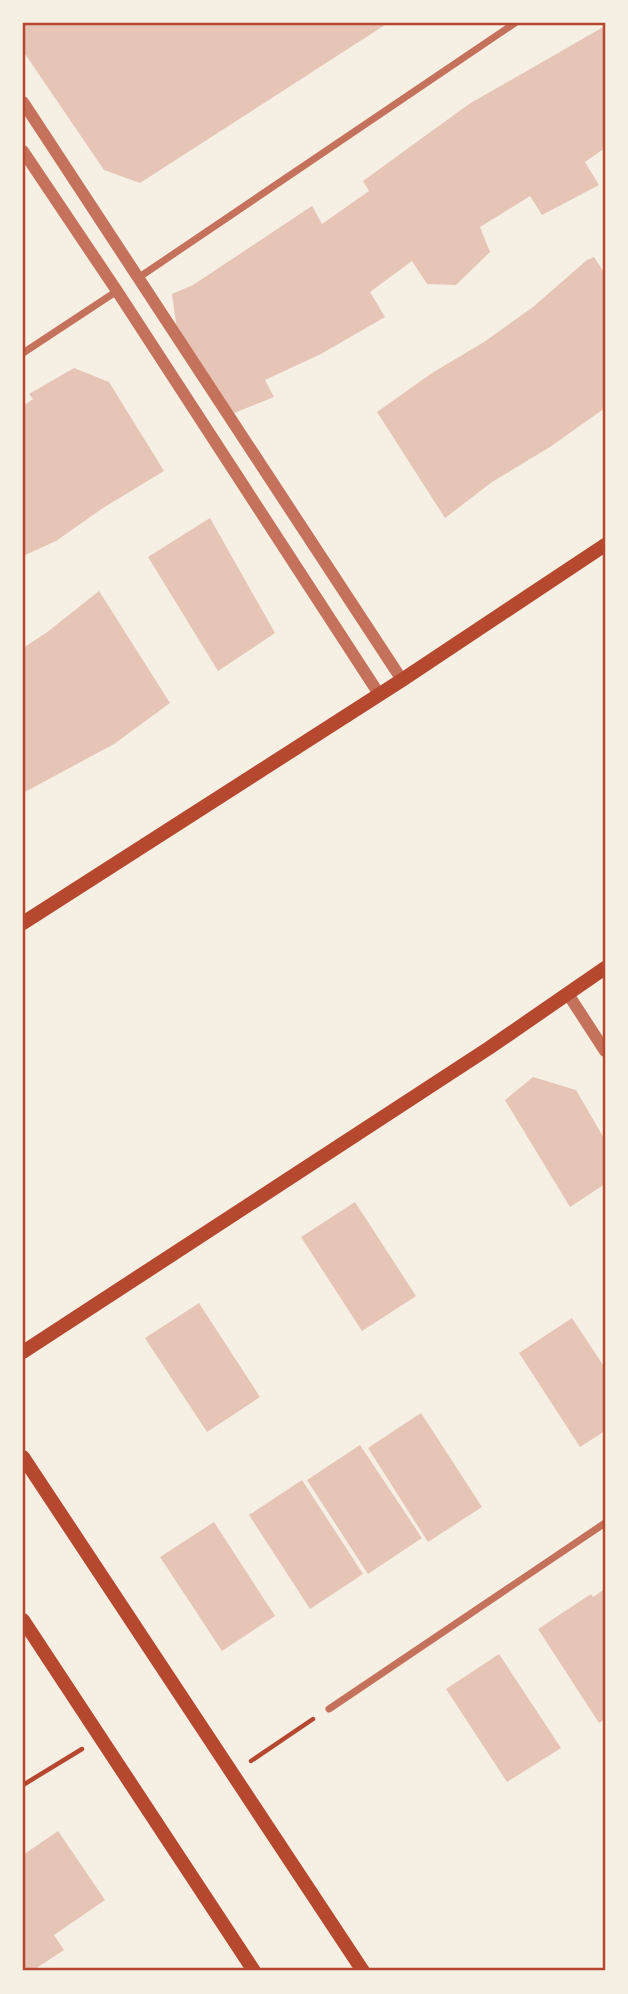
<svg xmlns="http://www.w3.org/2000/svg" width="628" height="1994" viewBox="0 0 628 1994" font-family="Rubik,sans-serif">
<rect width="100%" height="100%" fill="#f6efe4"/>
<!-- building -->
<path fill="#e6c5b7" d="M23,23h365l-248,160 -36,-13 -81,-119z
M605,26v122l-20,14 14,23 -57,30 -12,-19 -50,31 10,25 -34,33 -29,-1 -15,-23 -42,31 15,25 -64,37 -56,26 9,17 -40,16 -57,-83 -5,-36 21,-9 119,-79 10,18 47,-33 -6,-10 106,-77z
M594,257l11,17v134l-55,39 -58,35 -47,36 -68,-106 55,-39 52,-31 49,-35 54,-47z
M74,368l35,14 55,89 -61,37 -47,33 -33,15v-150l10,-7 -4,-5z
M210,518l65,115 -57,38 -70,-114z
M99,591l71,112 -56,41 -91,49v-145l23,-15z
M533,1077l43,13 29,50v44l-35,23 -65,-107z
M355,1202l61,94 -54,35 -61,-94z
M199,1303l61,94 -53,35 -62,-94z
M572,1318l33,50v63l-25,16 -61,-94z
M421,1413l61,94 -54,35 -60,-94z
M360,1445l62,93 -54,36 -61,-94z
M302,1480l61,94 -53,35 -61,-94z
M214,1522l61,94 -53,35 -62,-94z
M605,1589v130l-6,4 -61,-94 53,-35 2,3z
M499,1654l62,94 -54,34 -61,-93z
M58,1831l47,69 -51,35 10,15 -32,21h-9v-116z"/>
<g fill="none" stroke-linecap="round" stroke-linejoin="round">
<!-- path -->
<path stroke="#b5482f" stroke-width="4.5" d="M251,1761l62,-42
M23,1785l59,-36"/>
<!-- minor -->
<path stroke="#c5725c" stroke-width="7" d="M138,278l377,-255
M23,353l94,-62
M329,1709l276,-186"/>
<!-- tertiary -->
<path stroke="#c5725c" stroke-width="12" d="M23,102l379,578
M23,151l94,140 262,403
M568,994l37,57"/>
<!-- secondary -->
<path stroke="#b5482f" stroke-width="14" d="M23,923l379,-243 203,-135
M23,1352l466,-304 116,-80
M23,1457l340,514
M23,1620l231,351"/>
</g>
<!-- border -->
<rect width="628" height="1994" fill="none" stroke="#f6efe4" stroke-width="49"/>
<rect x="24" y="24" width="580" height="1945" fill="none" stroke="#b5482f" stroke-width="2.5"/>
</svg>
